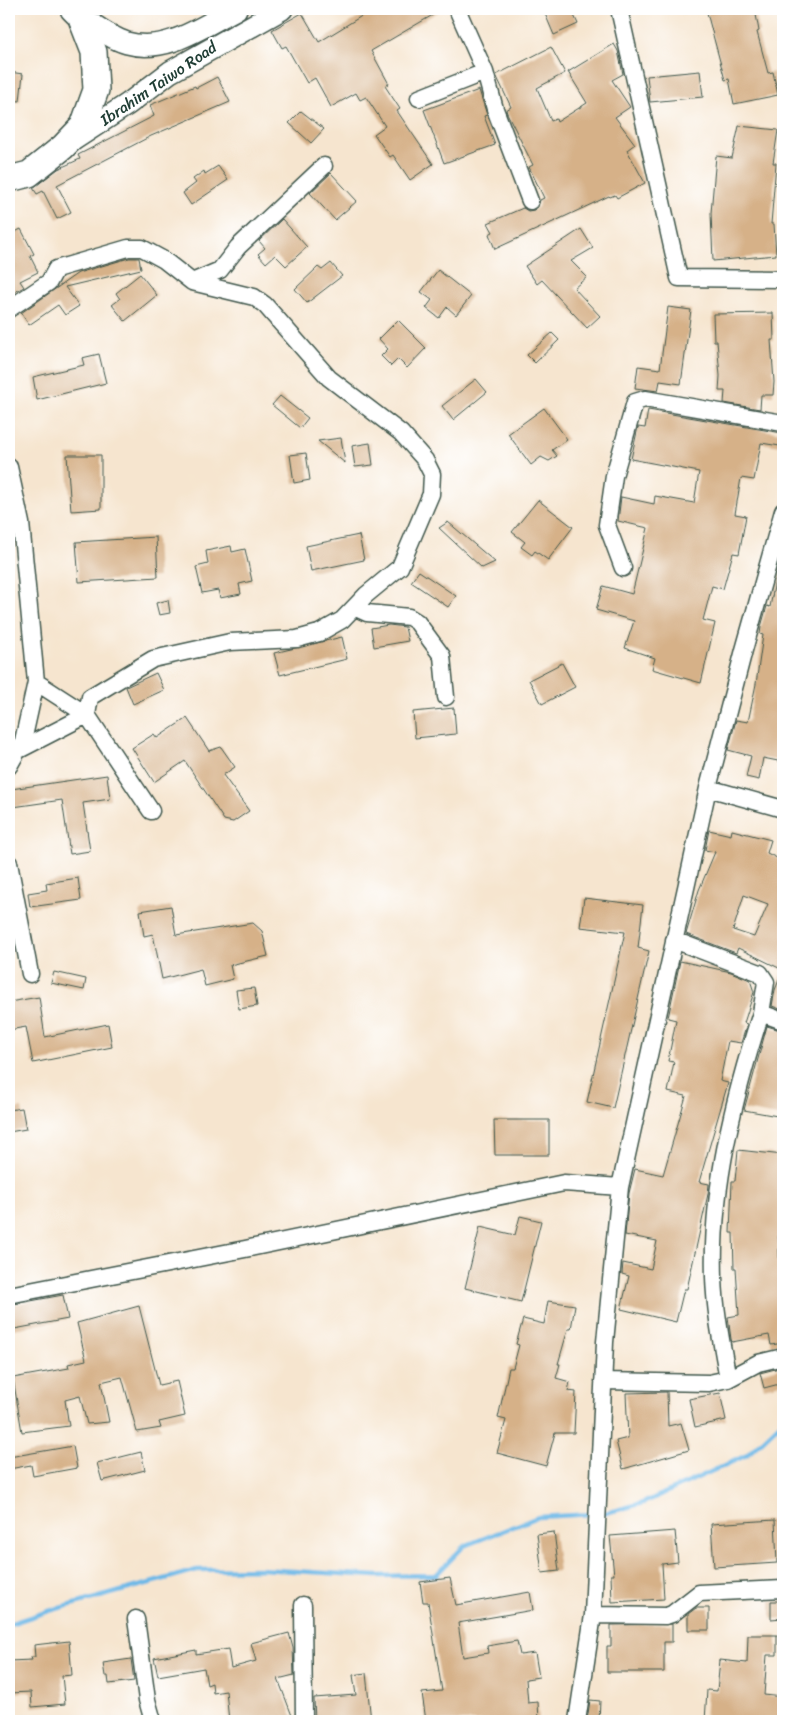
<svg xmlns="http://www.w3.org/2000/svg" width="792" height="1730" viewBox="0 0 792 1730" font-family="Sriracha,sans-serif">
<rect width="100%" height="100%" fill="#fff"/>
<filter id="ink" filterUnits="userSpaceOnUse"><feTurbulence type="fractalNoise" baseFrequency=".02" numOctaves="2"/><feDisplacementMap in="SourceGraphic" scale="10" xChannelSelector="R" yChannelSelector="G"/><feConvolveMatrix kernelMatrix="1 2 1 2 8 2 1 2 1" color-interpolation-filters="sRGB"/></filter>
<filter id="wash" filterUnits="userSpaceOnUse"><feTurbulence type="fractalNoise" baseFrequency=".0096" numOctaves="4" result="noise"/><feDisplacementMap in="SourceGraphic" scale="20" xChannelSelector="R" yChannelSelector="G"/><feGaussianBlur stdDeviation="1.12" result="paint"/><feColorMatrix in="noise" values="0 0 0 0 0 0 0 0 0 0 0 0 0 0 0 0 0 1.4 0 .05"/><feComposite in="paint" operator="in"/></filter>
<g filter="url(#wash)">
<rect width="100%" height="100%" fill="#f6e5cf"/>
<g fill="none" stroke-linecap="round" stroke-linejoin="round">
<!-- stream -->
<path stroke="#6fb9e7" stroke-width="4.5" d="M602,1514l41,-11 104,-48 36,-34
M9,1624l40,-13 148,-41 64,-1 116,7 59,-1 28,-29 74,-29 56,-3"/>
</g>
<g id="blocks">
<!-- building -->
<path fill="#d6b188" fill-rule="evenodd" d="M373,9h70l-72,42 18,33 -4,2 15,23 -3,2 36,53 -23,16 -17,-25 -3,2 -16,-23 11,-8 -19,-29 -6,3 -4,-7 -25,14 -16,-29 -8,5 -21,-37 -4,2 -10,-18 30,-17 17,29z
M543,9h28l7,15 -24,11z
M706,9h49l4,22 -2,1 11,41 5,-1 5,23 -44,9 -5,-25 -4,1z
M614,44l4,7 5,23 -11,6 18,27 -15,10 20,27 -8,6 18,33 -28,15 -2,-3 -5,2 -1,-1 -114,53 -6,-15 4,-2 -5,-9 35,-15 5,3 6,-1 4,-3 2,-7 4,-2 -15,-31 4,-2 -26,-52 -1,-3 5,-3 -15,-32 55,-28 14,26 -28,15 14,33 5,-2 1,3 30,-19 -19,-31z
M700,71l3,26 -53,5 -3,-26z
M9,72l14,2 -3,27 -11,-1z
M217,77l13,25 -79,34 -94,49 14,27 -14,7 -14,-28 -6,3 -4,-6 25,-19 22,-10 -2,-4 76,-39 -4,-11 45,-19 1,2z
M479,90l8,25 -3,1 11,29 -51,18 -20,-53z
M301,111l23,18 -13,14 -22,-20z
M739,126l39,4 -5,33h3l-5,61h3l2,31 -63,6 -2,-48 5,-57 16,2z
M218,166l10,14 -37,25 -8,-12 13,-10 -3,-4 11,-8 1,3z
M331,173l26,28 -22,19 -25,-27z
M282,219l25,28 -21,19 -11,-11 -9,8 -8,-9 7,-6 -6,-7z
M21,229l13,25 -4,2 8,16 -18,9 4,6 -15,8v-60z
M581,229l12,19 -22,13 16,16 -13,11 26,28 -13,12 -45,-48 -5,4 -12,-18z
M129,258h10l2,11 -76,18 14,19 -14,9 -7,-10 -29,20 -8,-12 57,-40z
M331,263l11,13 -35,27 -12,-14 23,-22 4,3z
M438,270l33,26 -15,19 -9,-8 -8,11 -13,-10 6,-8 -11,-8z
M140,274l17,21 -32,26 -13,-16 8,-6 -4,-6z
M668,307l23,3 -10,74 -21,-3 -2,10 -23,-3 3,-22 22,3z
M773,313l1,27h-3l3,42 -1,13h-12l-1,14 -36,-6 1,-12h-6l1,-15 -3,-35h-3l-1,-27z
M398,320l28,28 -19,20 -9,-9 -7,7 -10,-10 7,-7 -9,-10z
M552,333l7,7 -24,23 -8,-8z
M99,354l7,29 -69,17 -4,-23 51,-12 -2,-7z
M476,379l11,13 -34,28 -11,-14z
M280,396l28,22 -8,10 -28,-23z
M544,408l23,31 -15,11 5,6 -8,5 -8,-4 -10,8 -23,-31z
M648,410l134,23 -2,13 -19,-3 -7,37 -13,-2 -6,36 11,2 -7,38 -6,-1 -10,36 -11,-3 -9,34 12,3 -14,60 -49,-14 3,-11 -30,-10 9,-27 -38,-11 7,-24 29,8 16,-66 -30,-7 3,-24 33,7 1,-8 39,7 5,-31 -68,-13 7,-32 7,1z
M341,438l4,25 -27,-22z
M370,443l3,22 -18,2 -3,-21z
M306,453l4,27 -16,3 -4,-28z
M67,455h34v54l-30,2z
M538,500l35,27 -25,33 -13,-9 -3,4 -11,-8 4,-5 -13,-10z
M448,522l47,40 -13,6 -43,-40z
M359,535l5,25 -53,11 -5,-25z
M156,537l2,40 -79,5 -3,-40z
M231,546l1,6 13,-3 7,32 -13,3 2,10 -21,4 -2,-8 -16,3 -6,-26 12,-3 -2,-13z
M778,566l5,1v195l-20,-4 -4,22 -13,-3 5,-21 -23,-6 8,-30 12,2 8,-38 7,-49 -3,-1 1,-7 6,-21 3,1z
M419,571l37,25 -8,11 -37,-25z
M168,600l2,13 -11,2 -3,-12z
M389,625l16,2 3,14 -34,6 -3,-19z
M342,637l5,22 -67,16 -6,-22z
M562,663l13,24 -33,17 -13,-24z
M156,673l8,17 -31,14 -7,-17z
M454,708l2,26 -41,4 -2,-26z
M187,718l22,33 12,-4 14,20 -12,8 26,36 -16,11 -9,-2 -39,-59 -31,21 -22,-34 22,-14 3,4z
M107,775l3,24 -27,4 7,48 -20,3 -8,-54 -49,7 -2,-18z
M709,830l22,5 1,-5 39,10 -4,13 16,8v109l-45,-22 -2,5 -50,-19 13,-44 16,-38 -10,-2zM744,895l24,9 -14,33 -21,-7z
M78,878l3,22 -51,7 -2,-14 19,-3 -1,-7z
M584,898l59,7 -5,43 11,3 -36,157 -26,-6 38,-170 -45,-5z
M171,906l5,29 77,-12 9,8 6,25 -38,9 3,14 -28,7 -4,-17 -39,10 -9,-45 -9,2 -4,-25z
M680,961l51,11 19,8 4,12 -10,31 3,1 -6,19 -13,-2 -8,40 8,2 -29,99 10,2 -1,10 -21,95h-3l-8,33 -55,-13 8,-33 -7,-2 1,-11 28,6 6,-28 -32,-6 4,-42 6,-24 28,6 23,-79 -18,-4 6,-30 -6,-1 8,-41 -8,-2z
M783,970v40l-11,-4 3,-16z
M54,972l32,7 -2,11 -33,-7z
M254,988l3,18 -18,3 -3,-19z
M39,997l6,40 63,-13 4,23 -79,16 -7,-36 -17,3v-28z
M767,1026l16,5v86l-39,-7z
M22,1108l4,21 -17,3v-22z
M494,1120h55v35h-54z
M738,1150l45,5 -1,78h-4l5,110 -12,2 -2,-10 -37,7 -1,-3 -3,-22 11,-2 -3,-47h-2l-1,-35h-3l2,-52h3z
M520,1216l21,5 -20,81 -56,-14 15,-61 35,8z
M63,1295l5,24 -59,11v-25z
M548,1301l27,4 -4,24h-3l-10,35h2l-4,14 14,4 -2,9 8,1 -2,41h-19l-9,33 -49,-13 9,-33 -8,-2 11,-50h4l6,-23 -3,-1 7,-25 21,5z
M139,1306l20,79 18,-4 8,35 -26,6 2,6 -24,4 -15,-55 -21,5 8,40 -22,2 -7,-28 -15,4 4,26 -47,6 -9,-54 56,-10 -1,-4 18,-4 -9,-37z
M783,1367v16l-19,5 -4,-15z
M667,1392l1,34 13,-3 8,27 -66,19 -7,-28 12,-3 -2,-45z
M720,1393l6,27 -31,7 -6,-28z
M73,1446l4,22 -44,8 -2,-11 -22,4v-12z
M141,1452l4,18 -43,11 -5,-18z
M775,1520l2,43 -63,4 -3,-43z
M675,1531l3,31 -16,2 2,35 -52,3 -1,-27h3l-4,-39z
M554,1532l5,39 -17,2 -5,-39z
M450,1578l6,27 74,-13 3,18 -75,13 5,34 25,-4 -1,-7 30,-5 3,14 15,-2 4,24 -13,2 2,24 10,-1 1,19h-113l-4,-28 20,-2 -14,-89h-5l-3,-20z
M771,1601h12v17l-12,1z
M696,1608h13v22h-21v-16z
M672,1624v18h-8v30h-57v-26h4v-21z
M289,1633l4,15 1,27 -16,4 16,42h-65l-3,-30 -13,2 -1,-10 -5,2 -3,-17 -46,8 -4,-18 42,-8v4l32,-5 3,19 25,-7 -5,-18z
M748,1635h29v20h-10l-3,40 19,2 -2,24h-76l2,-31 10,1 3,-31 27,3z
M69,1641l3,34 -10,1 3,28 -33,3 -1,-15 -22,1v-32l23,-1 -1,-3h4l-1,-12z
M131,1659l3,22 -25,3 -1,-8h-3l-2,-13z
M366,1673l5,48h-56l-1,-23 42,-3 -3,-20z
M590,1700l10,1 -1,20h-12z"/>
</g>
</g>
<g filter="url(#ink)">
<use href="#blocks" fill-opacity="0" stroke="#3f564b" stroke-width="1"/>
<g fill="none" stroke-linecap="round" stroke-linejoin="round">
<defs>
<path id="minor" d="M457,9l28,63 10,37 35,92
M619,9l60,269 104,1
M419,98l66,-26
M192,282l28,-12 18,-23 86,-81
M9,309l40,-27 7,-13 72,-21h14l22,12 28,22 62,15 11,8 64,73 72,55 24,27 7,14 -1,20 -31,73 -34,28 -24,25 -23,13 -22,6 -67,3 -77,17 -63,38 -3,18
M9,467l12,56 15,159 -13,59 -14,25
M623,568l-16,-43 7,-49 21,-74 10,-3 138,24
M356,608l11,5 42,4 8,5 25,34 4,41
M36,682l51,33 64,96
M17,751l70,-36
M708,788l75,21
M9,863l21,111
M674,940l86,33 6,9 -5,31 22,8
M9,1295l236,-46 319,-66 56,4
M728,1379c-6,-34 -13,-68 -14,-102 -3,-89 20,-180 47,-264
M603,1381l106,2 19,-4 30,-16 25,-6
M303,1605l1,116
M593,1615l73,1 6,-2 27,-21 84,-4
M136,1619l11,81 6,21
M577,1721l16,-106 12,-273 15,-155 88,-399 36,-138 39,-139"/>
<path id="major" d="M80,16c14,9 30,22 47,27 39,11 76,-17 109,-34
M73,140l55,-36 42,-32 112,-63"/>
<path id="highway" d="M9,179l20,-5 34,-27 20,-21 13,-36 -2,-38 -14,-36 -7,-7"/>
</defs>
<!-- minor casing -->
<use href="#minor" stroke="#3f564b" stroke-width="19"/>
<!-- major casing -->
<use href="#major" stroke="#3f564b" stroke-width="24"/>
<!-- highway casing -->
<use href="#highway" stroke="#3f564b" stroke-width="28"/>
<!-- minor -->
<use href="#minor" stroke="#fff" stroke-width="16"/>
<!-- major -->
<use href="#major" stroke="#fff" stroke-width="21"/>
<!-- highway -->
<use href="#highway" stroke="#fff" stroke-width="25"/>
</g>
</g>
<g text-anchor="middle" stroke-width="4.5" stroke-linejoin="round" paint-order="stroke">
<!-- street labels -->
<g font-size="16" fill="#1f3d34" stroke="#fff">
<text transform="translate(158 83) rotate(-34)" y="6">Ibrahim Taiwo Road</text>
</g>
</g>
<!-- margin -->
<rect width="792" height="1730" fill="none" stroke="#fff" stroke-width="30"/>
</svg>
